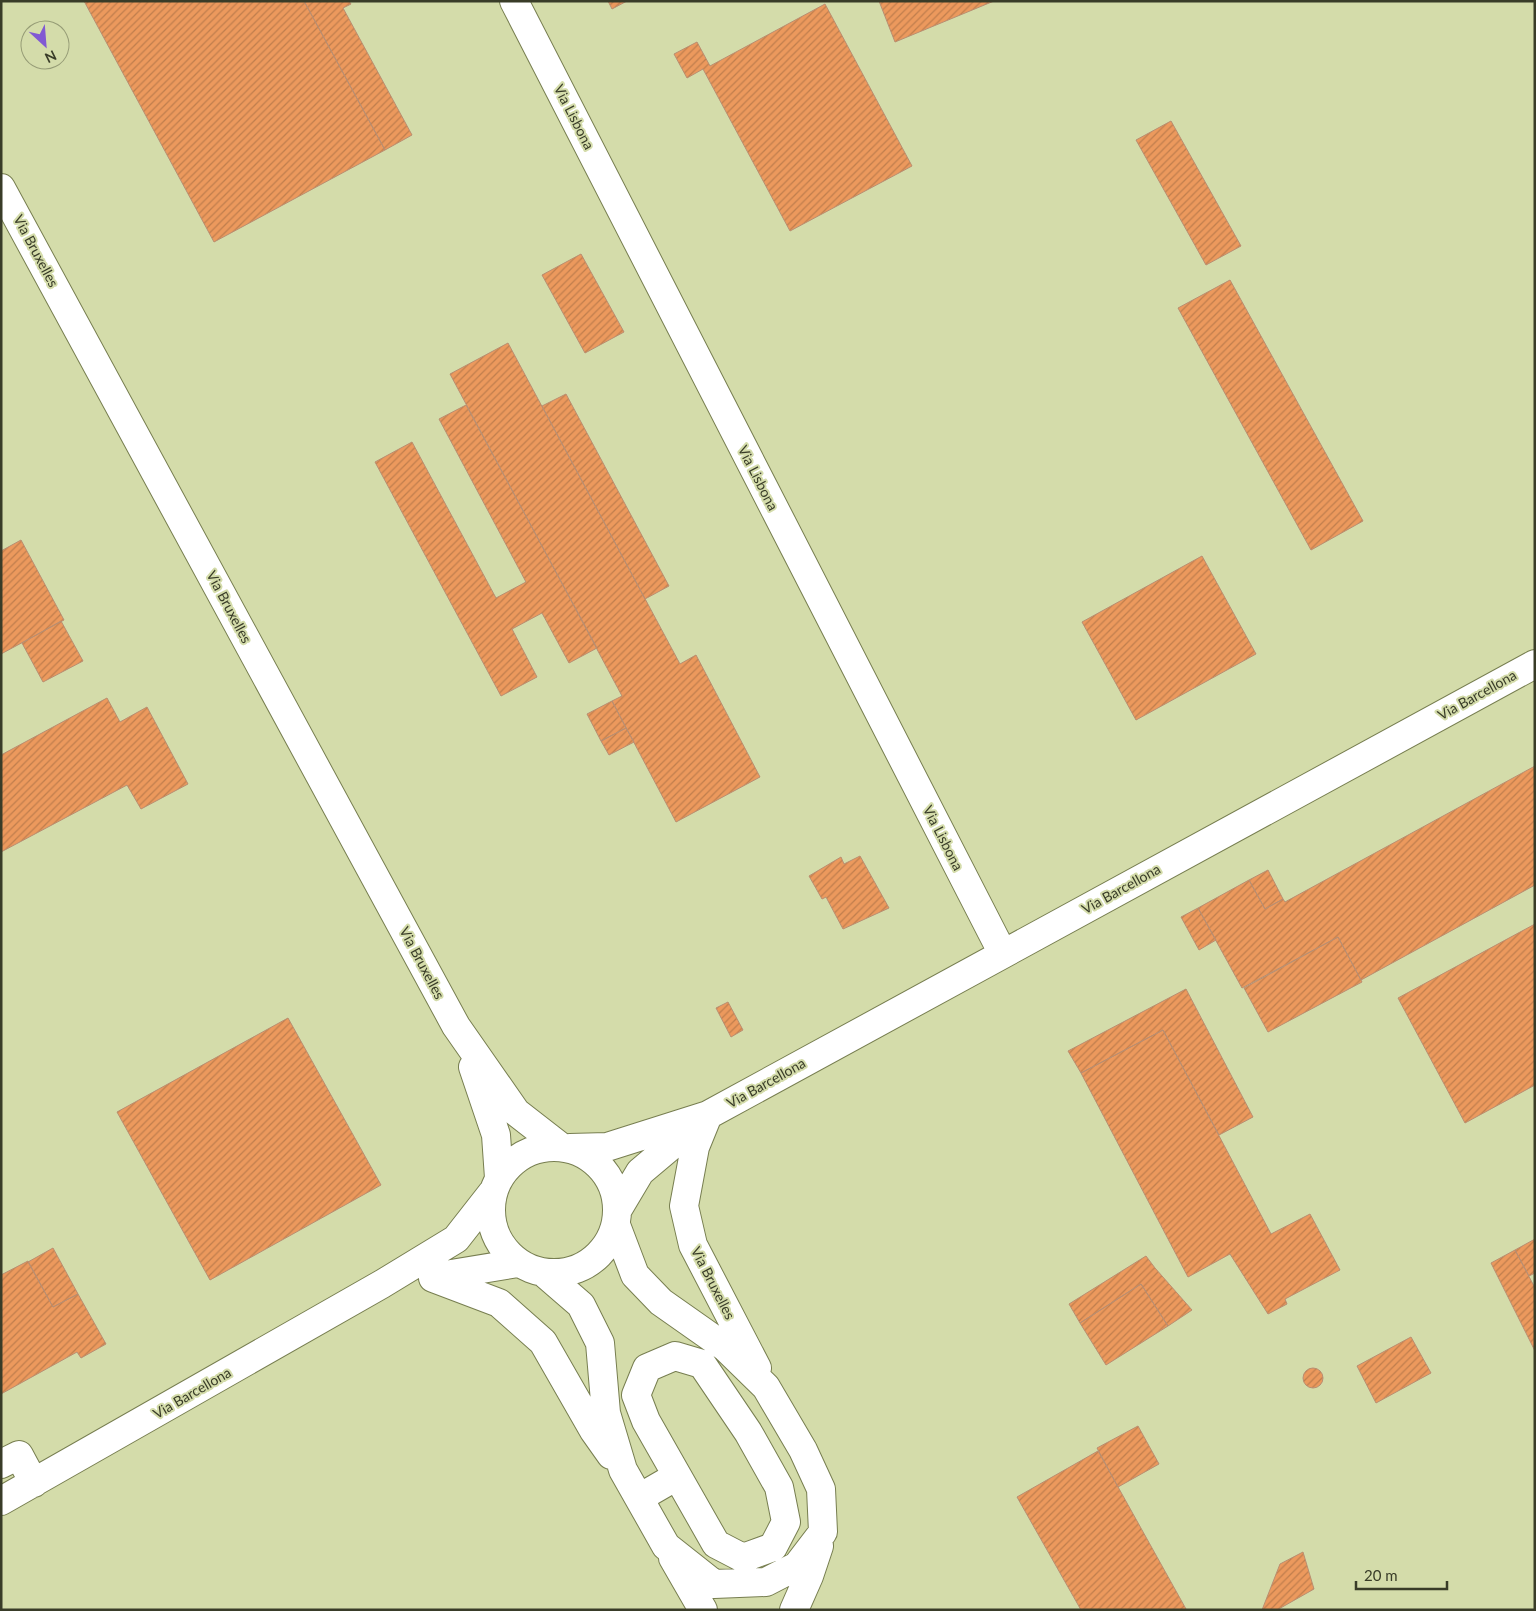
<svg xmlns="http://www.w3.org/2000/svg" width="1536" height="1611" viewBox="0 0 1536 1611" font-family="Lato,sans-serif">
<defs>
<pattern id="building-hatch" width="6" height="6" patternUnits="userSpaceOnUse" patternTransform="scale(1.25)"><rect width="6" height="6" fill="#ec995d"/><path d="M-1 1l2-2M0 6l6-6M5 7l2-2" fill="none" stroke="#c07e4d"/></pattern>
</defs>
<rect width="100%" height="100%" fill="#d4dcaa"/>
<!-- building -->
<path fill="url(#building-hatch)" stroke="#b98e71" d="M84,1h220l81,149 -171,92z
M304,1h45l2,3 -8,4 69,127 -27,15z
M608,1h19l-15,8z
M879,1h115l-99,41z
M825,4l87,162 -122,65 -87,-162 -16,9 -13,-24 23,-12 13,24z
M1171,121l70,125 -35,19 -70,-125z
M581,254l43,78 -39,21 -43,-78z
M1230,280l133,241 -52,29 -133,-242z
M508,343l172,321 16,-9 64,122 -84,45 -64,-121 10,-5 -172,-322z
M566,394l103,192 -24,13 -103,-193z
M466,405l131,243 -28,15 -27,-50 -30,16 25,48 -36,19 -126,-234 37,-20 84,156 30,-16 -87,-163z
M21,540l43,80 -63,34v-103z
M1202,556l54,98 -120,66 -54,-98z
M61,621l22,40 -40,21 -21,-39z
M107,698l13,24 27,-15 41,77 -47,25 -14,-24 -126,67v-97z
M612,701l14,27 -25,13 -14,-27z
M626,728l8,14 -25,13 -8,-14z
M1535,766v119l-174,95 -23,-43 -96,51 -44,-80 51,-28 16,29 18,-10 2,3z
M860,856l29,52 -46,21 -17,-32 -4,2 -13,-23 32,-19 3,7z
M1268,870l15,29 -18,10 -16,-29z
M1198,908l18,32 -17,10 -18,-33z
M1535,924v161l-70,38 -67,-125z
M1338,937l24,45 -94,50 -24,-44z
M1186,989l67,128 -34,18 -56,-105 -82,43 -13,-22z
M728,1002l15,28 -12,7 -15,-29z
M288,1018l93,167 -171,95 -93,-168z
M1163,1030l108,204 39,-20 30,56 -55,29 2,5 -19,10 -38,-60 -42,23 -107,-204z
M1535,1239v34l-6,3 -14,-26z
M53,1248l25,46 -25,13 -25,-45z
M1515,1250l20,38v63l-44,-88z
M1146,1256l9,12 37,42 -24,16 -27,-42 -61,39 -11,-19z
M28,1261l25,46 25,-13 28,50 -25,14 -4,-6 -76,42v-119z
M1141,1284l27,42 -62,39 -26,-42z
M1411,1337l20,36 -55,30 -19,-37z
M1303 1378a10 10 0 1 1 20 0a10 10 0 1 1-20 0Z
M1138,1426l21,38 -41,23 -21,-39z
M1098,1451l88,158 -2,1h-103l-64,-113z
M1303,1552l11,37 -37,21h-15l18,-46z"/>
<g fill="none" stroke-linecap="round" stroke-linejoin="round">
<defs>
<path id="minor" d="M514,1l489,953
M1,188l455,838 60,86 45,35
M473,1067l23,68 3,43
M708,1115l-13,32 -11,59 9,39 64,123
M491 1210a63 63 0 1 1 126 0a63 63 0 1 1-126 0Z
M570,1148l37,-1 101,-32 827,-451
M618,1209l22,-37 57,-48
M544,1273l37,32 19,38 6,70 17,57 43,76 48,38 52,-2 31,-16 26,-34 -2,-43 -18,-39 -37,-63 -41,-40 -64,-45 -26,-27 -19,-50
M433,1277l85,-14
M433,1278l66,25 44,39 51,89 17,24
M675,1356l27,8 46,68 31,55 7,35 -13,25 -30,11 -27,-14 -70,-123 -10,-26 11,-27z
M1,1464l18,-9 15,28
M639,1498l38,-22
M1,1501l381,-217 74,-45 36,-46
M673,1558l30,52
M794,1610l15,-34 10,-30"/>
</defs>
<!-- minor casing -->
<use href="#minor" stroke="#777e50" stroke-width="30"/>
<!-- minor -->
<use href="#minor" stroke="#fff" stroke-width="28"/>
</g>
<g text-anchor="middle" stroke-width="4" stroke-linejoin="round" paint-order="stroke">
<!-- street labels -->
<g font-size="14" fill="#393c28" stroke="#d4dcaa">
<text transform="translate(574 117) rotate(63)" y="5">Via Lisbona</text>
<text transform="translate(36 251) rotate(62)" y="5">Via Bruxelles</text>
<text transform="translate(758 478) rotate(63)" y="5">Via Lisbona</text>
<text transform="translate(229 607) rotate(62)" y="5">Via Bruxelles</text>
<text transform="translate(1477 695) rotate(-29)" y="5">Via Barcellona</text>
<text transform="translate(943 838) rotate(63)" y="5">Via Lisbona</text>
<text transform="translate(1121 889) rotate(-29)" y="5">Via Barcellona</text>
<text transform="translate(422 963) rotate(62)" y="5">Via Bruxelles</text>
<text transform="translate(766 1083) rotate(-29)" y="5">Via Barcellona</text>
<text transform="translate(713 1283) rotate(63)" y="5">Via Bruxelles</text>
<text transform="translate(192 1393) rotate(-30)" y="5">Via Barcellona</text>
</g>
</g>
<!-- border -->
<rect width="1536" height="1611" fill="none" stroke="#393c28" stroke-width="5"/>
<!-- north arrow -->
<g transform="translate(45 45) rotate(154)"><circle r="24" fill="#d4dcaa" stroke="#969c76"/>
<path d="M0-4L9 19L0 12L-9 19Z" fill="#8159d3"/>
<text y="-8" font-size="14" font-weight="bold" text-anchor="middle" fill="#393c28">N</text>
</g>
<!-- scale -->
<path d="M1356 1581v8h91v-8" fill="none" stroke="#393c28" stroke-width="2.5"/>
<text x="1364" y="1581" font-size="15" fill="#393c28" stroke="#d4dcaa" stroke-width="4" paint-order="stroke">20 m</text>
</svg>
